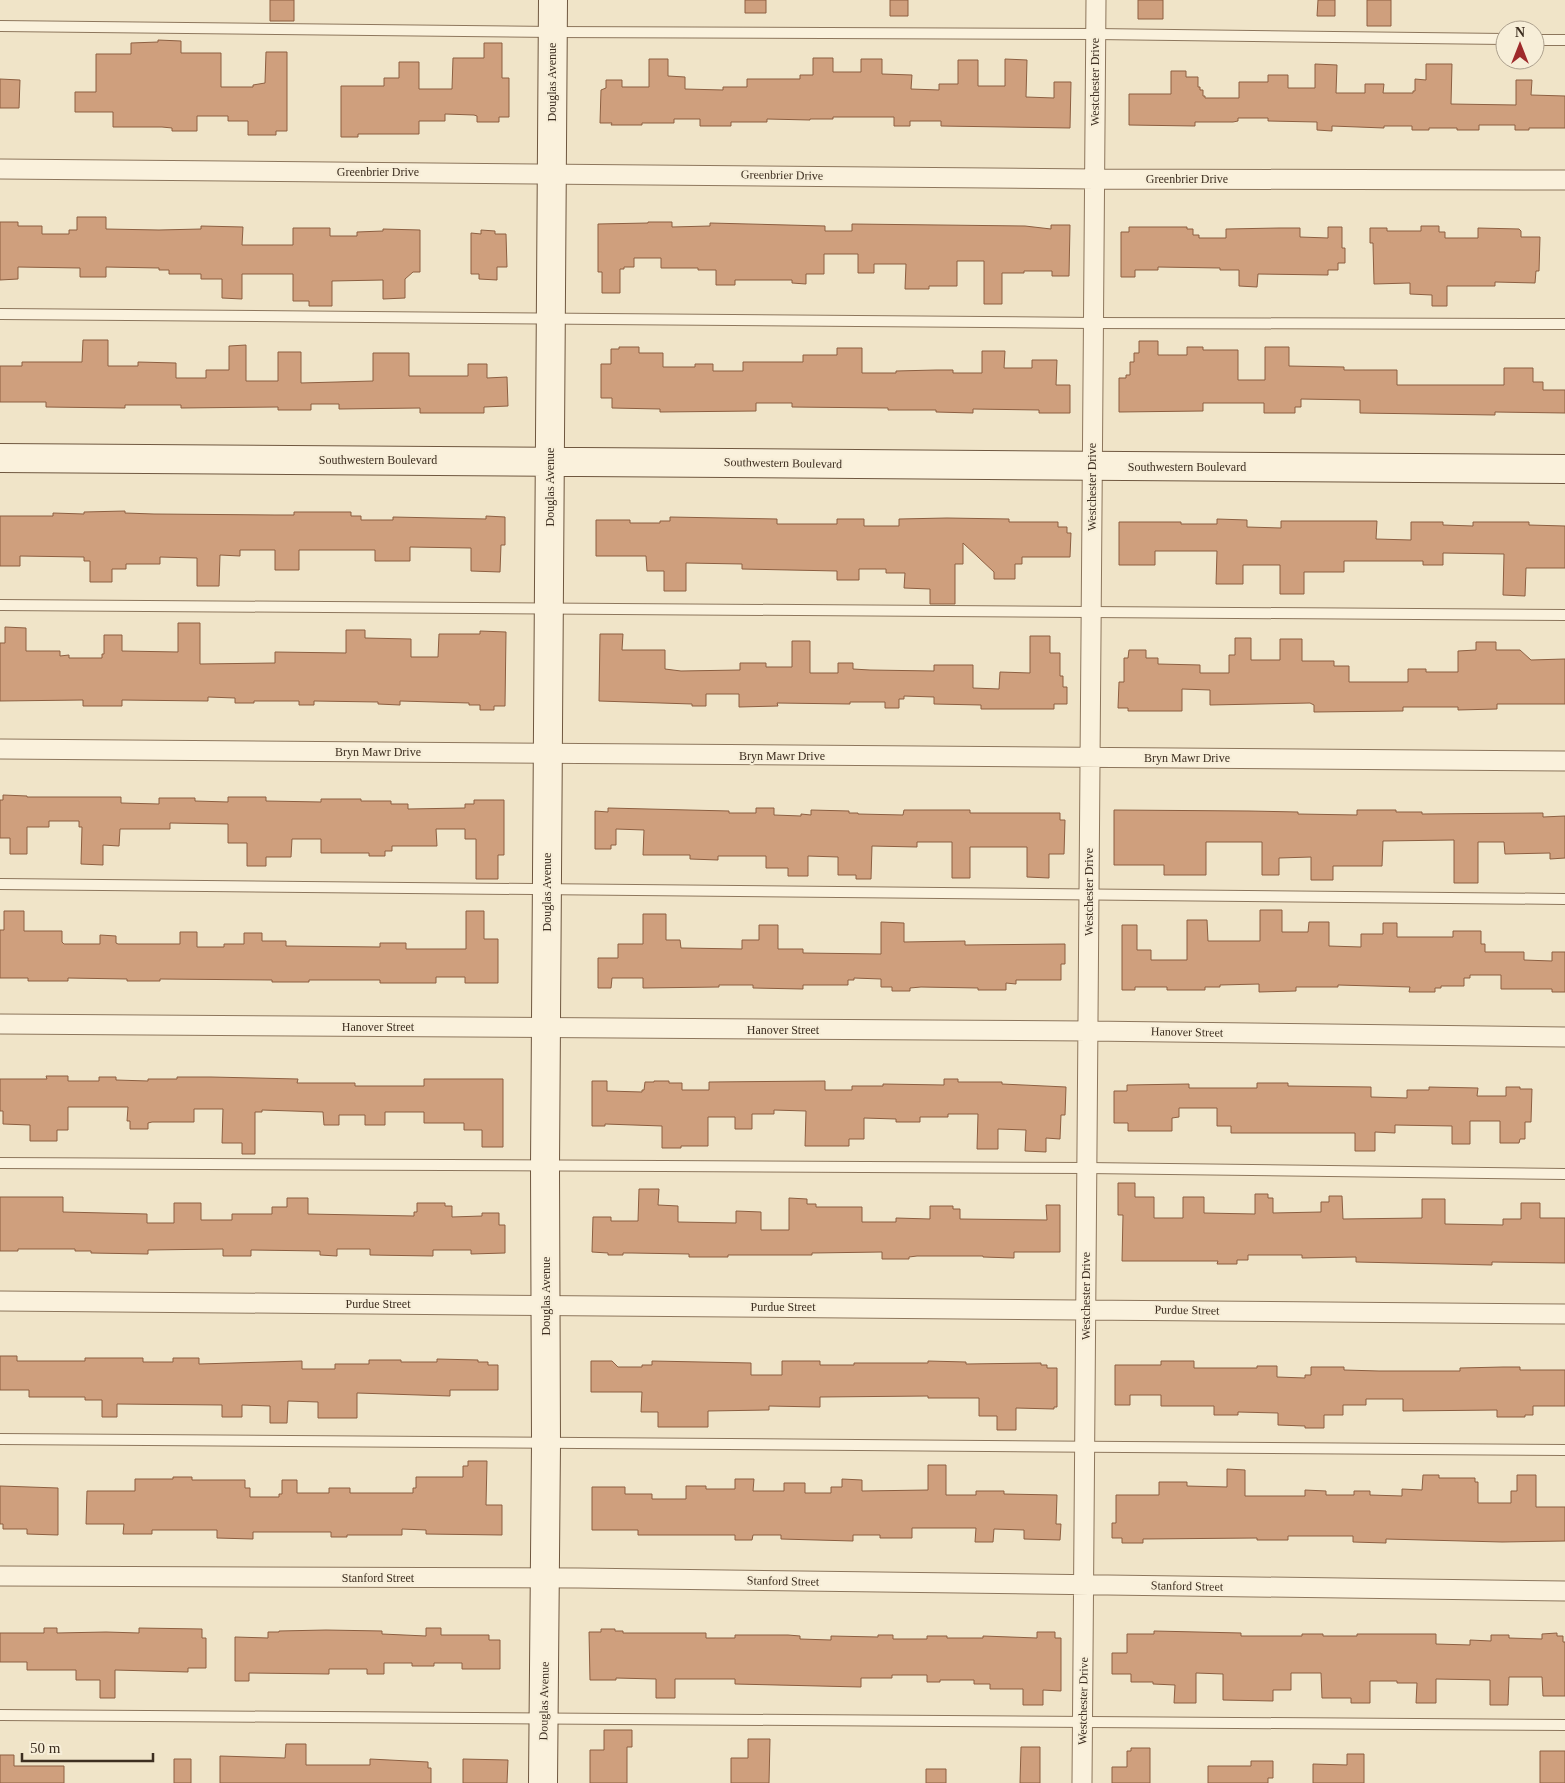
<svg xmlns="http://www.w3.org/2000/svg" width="1565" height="1783" viewBox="0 0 1565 1783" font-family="Georgia,serif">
<rect width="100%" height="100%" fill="#f0e4c8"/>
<!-- building -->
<path fill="#cf9f7d" stroke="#8d5f41" d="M270,0h24v21h-24z
M745,0h21v13h-21z
M890,0h18v16h-18z
M1138,0h25v19h-25z
M1318,0h17v16h-18z
M1367,0h24v26h-24z
M158,40l23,1v12h40v34h32v-2l12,-2 1,-31h21v79h-11v4h-28v-14h-20v-5h-31v15h-25v-3l-10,-1h-49v-15h-38v-20h21v-38h35v-11l27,-1z
M484,43h18v35h7v39h-10v5h-22v-6l-3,-1 -29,-1v7h-26v13h-61v3h-17v-51h43v-8h15v-16h20v27h33l1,-31h31z
M813,58h20v14h28v-13h21v15l30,1 -1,14 28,1v-6h19v-24h20v26h27v-27l22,1 -1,37 28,1v-16h17l-1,46 -129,-2v-5h-31v5h-16v-9h-61v2h-23v1l-43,-1v3h-36v4h-31v-7h-26v4h-32v2h-31l1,-2h-12l1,-33 5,-2v-8h16v7h27v-28h19v17l17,1v12l38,1v-3h24v-8h53v-4h13z
M1315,64l22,1 -1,28h29v-9h19l-1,9h30v-2h2v-12l11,1v-16h26l-1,40 65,1v-25h16l-1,15 34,1v32h-36v2h-14v-5h-36v5h-22v-2h-28v2h-17v-4h-28v2l-52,-2v5l-15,-1v-8l-49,-1v-3h-30v3l-5,1h-38v4l-66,-1v-31h42v-23h15v6h12v10h2v3h3v6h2v2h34v-16h29v-7h20v13h27z
M0,79l20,1 -1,28h-19z
M77,217h29v12l53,1 42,-1v-3l42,1 -1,18h51v-17h37v8h27v-4l26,-1v-2l37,1v42h-7l-8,7v19l-22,1v-19l-51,1v25h-23v-5h-16v-27h-51v25l-20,-1v-19h-21v-5h-32v-4h-10v-2l-53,-1v10h-26v-9l-62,-1v12l-18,1v-58h18v4h24v8h27v-4h8z
M648,222h24v5l38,-1v-3l115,3v5h27v-7l173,2 26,3v-4h19l-1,51h-17v-5h-28v2h-22v31h-18v-43h-27v25h-28v3h-24l1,-25h-32v9h-16v-19h-34v20h-18v10l-14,-1v-3h-57v5h-19v-15h-18v-2h-37v-10h-27v9h-10v2h-4v24h-18v-21h-4v-48l50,-1z
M1421,226h18v6h6v6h33v-10l41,1 2,2v6h19l-1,34h-3l-1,12 -40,-1v4h-48v20h-15v-11l-22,-1v-11l-36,1 -1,-41h-3v-15h17v3h34z
M1129,227h58v2h6v6h6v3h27v-9l53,-1h21v9l28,1v-11h14v21h3v15h-7v7h-10v5l-70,-1 -1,13 -18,-1v-16h-19v-2l-62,-1v3h-23v7h-14v-45h8z
M481,230l14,1v3h11l1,33h-10v13l-18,-1v-5h-8v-41l10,1z
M83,340h25v26h30v-4l38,1v15h30v-8h23v-24l17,-1v36h32v-29h23v31l72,-2v-28h36v23h59v-12h19v14l20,-1 1,29 -24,1v6h-64v-5l-81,1v-5h-28v6h-33v-3l-97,1v-3h-56v3l-79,-1v-5h-46v-36h22v-4h60z
M1139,341h19v14h29v-8h16v3h35v30h27v-33h24v19l55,1v3h53v15h107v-17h29v14h10v8h22v23l-70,-1v3l-135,-2v-13l-59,-1v8h-6v6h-31v-10h-61v8l-84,1v-34h7v-3h4v-13h4v-9h5z
M619,347h20v6h24v14h32v-3h18v7h30v-9h60v-7h34v-7h25v25h34v-2l40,-1h17v3h29v-22h23l-1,17h28v-8h25l-1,25h14v28h-31v-3l-66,-1v4l-37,-1v-2h-48v-2l-96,-1v-4h-36v8l-96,1v-3l-48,-1v-10h-11v-34h10v-15h8z
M125,511v2l29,1 121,1h19v-3h57v4h10v4h32v-3l93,2v-3l19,1v28h-4l-1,27 -29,-1v-23l-61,-1v14h-35v-11h-76v20h-24v-20h-35v6l-20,-1 -1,31h-22v-28l-37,-1v7h-34v5h-14v13h-22v-21h-6v-4l-64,-1v10h-20v-50h53v-3l31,1v-2z
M670,517l107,2v5h60v-5h27v7h35v-7l48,-1 62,1v3h49v5h9v6h4l-1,24h-48v7h-7v15h-21v-7l-31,-29v21h-8v40h-25v-15l-26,-1 1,-15h-19v-4h-27v11h-22v-9l-95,-2v-5l-56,-1v28h-22v-20h-17l-1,-15h-50v-36h34v3h30v-2h10z
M1217,519l30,1v7l34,1v-7h96l-1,18 35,1v-18h32v3l30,1v-4h56v3l36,1v42h-39l-1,28 -22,-1 1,-41 -61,-1v12h-20v-4h-79v11h-40v22h-24v-29h-37v19h-27l1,-33h-62v14h-36v-43h62v2h36z
M178,623h22v41l75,-1v-11l71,1v-23h19v8l46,1v18h27l1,-23h41v-3l26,1 -1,74h-11v4h-14v-5h-11v-2l-69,-2v4l-22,-1v-2l-64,-1v4h-15v-4h-45v2h-19v-5l-27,-1v4l-86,-1v6h-39v-6l-83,1v-58h5v-16l21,1v23h34v5l9,-1v3h33v-4h2v-19h18v16l56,1z
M600,634h23l-1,16h43v19l16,2 59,-1v-7h26v4h26v-26h18v32h28v-10h15v6l17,1 64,1v-6h39v23l26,1 1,-17 30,1v-37h20v17h10v23h3v11h4v17h-13v5h-73v-4l-47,-1v-7l-30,-1v3h-5v9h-14v-6h-35v2l-73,-1 1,3 -39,1v-13h-33v12h-14v-2l-93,-3z
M1235,638h16v22h29v-21h22v22h32v5h15v16h59v-13h18v3h32v-21l18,-1v-8h20v8h24l11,10 34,-1v45h-68v5l-39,1v-3h-55v4l-89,1v-7l-4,-2 -100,2v-15l-28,-1v22h-54v-3h-10l1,-26h5v-24h4l1,-8h17v8h12v6l42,1v8h29v-18h6z
M3,795l24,1v1h94v6l38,1v-6h36v3l33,1v-5h38v4l55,1v-3h40v2h30v3h17v5l57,-1v-4h9v-4h30v55h-6v24h-22v-40h-11v-10h-29l1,17h-45v5h-7v5h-16v-3h-48v-14h-29l-1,18h-25v9h-19v-23h-19v-19l-58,-1v6h-50l-1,17 -16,-1v20l-22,-1 1,-37h-3v-6h-30v6h-22v27h-17v-16h-10v-38h3z
M608,808l121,3v2h27v-5h18v7l27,1v-2l10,1v-5l38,1v2h9v1l45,1 1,-5h66v3h90v7h5l-1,34h-15v24l-22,-1v-30h-57v31h-18v-36h-35v5l-45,-1 -1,33h-15v-4h-18v-18l-30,-1v20h-20v-8h-22v-12h-48v4l-28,-1v-4h-47l1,-25 -28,-1v16h-5v4h-16v-38l13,1z
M1114,810l135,1 49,1v2l59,1v-5h39v2h26v2l121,-1v4l22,-1v42l-15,1v-6l-45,1 -1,-12h-26v41h-24v-43l-71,1 -1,25h-49v14h-22v-23l-32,1v17h-17v-33h-56v33h-42v-10h-50z
M1260,910h22v22h26l1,-10h20v24l32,1v-13h22v-11h14v14h56v-6h28v13h4v8h39v8l28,1v-9h13v40h-13v-3h-51v-14h-31v3h-6v8h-23v2h-6v4h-26l1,-5 -72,-2v2h-42v4l-37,1v-8l-39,1v2h-15v3h-38v-3h-32v3h-13v-65h15v25h14v10h36v-40h20l1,21h52z
M4,911h20v20h38v11l2,2h36v-9l16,1v7l2,1h62v-12h17v15h27v-3h20v-11h18v8h24v5l94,1v-4h26v6h60v-38h18v28h14v44h-33v-6h-29v6h-56v-3h-71v2h-37v-2l-112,-1v2h-33v-2l-59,-1v3h-40v-3h-28v-48h4z
M643,914h23v26h14l1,8 61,1v-9h17v-15h19v24h25v4l78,1v-32l23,1v19l61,-1v4l100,-1v20h-4v16h-45v4l-10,-1v7h-28v-2l-57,-1 -11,1v3h-18v-4h-11v-8l-27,-1v2h-6v5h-45v4l-50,-1v-3h-34v2l-76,1v-10h-31l-1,10h-13v-30h20v-14h25z
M46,1076h22v5h31v-4h17v3l32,1v-2h29v-2h34l87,2 -1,4h58v3h69v-7h79v68h-21v-17h-18v-7h-40v-11h-39v13h-20v-10h-26v10h-15l-1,-13 -61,-2v2h-7v42h-13v-11h-20l1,-34h-29v13h-42l-4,1v6h-18v-8h-3l1,-14h-60v23h-11v11h-27v-16l-27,-1v-13h-3v-32h47z
M944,1079h14v3h44v2l64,3 -1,28h-4l-1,24 -14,-1v14l-21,-1 1,-21 -28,-1v20h-21l1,-35h-30v3h-28v5h-24v-3l-32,-1v21h-15v7h-44l1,-35 -32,-1v4h-22v15h-17v-12h-27v29h-27v2h-19v-22l-57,-2v2h-13v-45h15v10l35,1v-2h2l1,-8h9v-1h15v2h13v7h27v-8l116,-1v9h27v-4h31v-2l61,1z
M1257,1083h31v3l83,1v10l36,1v-8h22v-3l49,1 -1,8h29v-9h14v2h12l-1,33h-6v17h-5l-1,4h-19v-22h-30v23h-18v-18l-57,-1v8l-20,-1v19h-20v-18h-124v-7h-14v-18h-38v9l-7,1v13h-44v-8h-14v-32h13v-6l62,-1v4h68z
M1118,1183h17v14h19v21h29v-21h21v16l51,1v-20h13v4h5v15l48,-1v-10h8v-6h13l1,23 79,-1v-19h23v25l58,1v-6h18v-16h19v15h25v45l-73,-1v3l-136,-3v-5l-54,1v-3h-54v5h-11v4h-20l1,-3h-96l1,-46h-5z
M639,1189h20l-1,16 20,1v16l58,1v-12l25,1v18h28v-32l18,1v5h9v3h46v15h34v-4l34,1v-13h23v3h7v10l87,1 -1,-15h14v47h-46v6l-31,-1v-1h-66l-8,1v2h-27v-7l-70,1v2h-84v2h-39v-3l-57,-1h-9v2h-15v-2l-16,-1 1,-35h18v4h27z
M0,1197h63v15l84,2v9h27v-20h27v17h31v-6h40v-7h15v-9h21v16l106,2v-4h3v-9h28v3h7v11l30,-1v-3h17v12h6v28l-34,1v-4h-38v6l-63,-1v-6h-33v7l-17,-1v-4l-69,-1v6h-28v-7l-75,1v4l-57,-1v-2h-16v-2h-57v2h-18z
M0,1356h17v5h68v-3h58v4h30v-4h26v6l103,-3v8h33v-5h34v-4h32v2h36v-3l41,1v2h10v3h10v25h-48v6l-93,-3v25h-39v-16l-30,-1 -1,22h-17v-17l-28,-1v12h-20v-12l-105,-1v13h-15v-17h-17v-3h-56v-7h-29z
M591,1361h21l6,6h24v-2h10v-4l99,2v12h31v-14h38v4h34v-2h74v-2l38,1v2l75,-1v2h6v3h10v39h-3v2l-38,-1v22h-19v-14h-18v-18h-51v-2l-108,1v10l-51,-1v4l-61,1v16h-50v-15h-17l1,-20h-51z
M1161,1361h33v7h63v-2h20v11l28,1v-3h6v-8h33v3l35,1h81v-3l43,-1h17v3h45v36h-32v9h-8v2h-28v-7l-94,1v-12h-37v6h-23v10h-19v13h-19v-2l-27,-1v-12l-40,-1v3h-24v-9h-53v-11h-31v10h-15v-40h46z
M468,1461h19l-1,44h16v30l-76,-1v-4l-24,-1v6h-55v2h-16v-5h-78v7l-36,-1v-8h-65v4h-29l1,-10h-38l1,-33h48v-12h38v-2h19v3h53v8h5v9h29v-3h3v-14h15v13h32v-5h21v5h63v-5h3v-11h47v-11h5z
M928,1465h18v30h30v-4h28v3l53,1 -1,29h5l-1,16 -36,-1v-9l-30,-1 -1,13h-18l1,-14h-64v10h-32v-3h-27v6l-72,-2v-4h-28l-1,5h-17v-5h-97v-5h-46v-43h33v7h27v5h34v-13h20v3h29v-10h19l-1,12h31v-8h21v10h26v-6h11v-8l20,1v11l66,-1z
M1227,1469l18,1v26h60v-6l21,1v4h28v-4h16v4l32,1v-7l20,1 1,-15h16v3h36v4h3v21h33v-12h6v-16h19v32h29v34l-63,1 -116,-3v4l-33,-1v-6h-65v4h-31v-2l-114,1v4h-21v-5h-10v-15h4v-28h43v-13h28v4l40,1z
M0,1486l58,2v47l-31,-1v-5h-24v-5h-3z
M44,1628h13v5l49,-1 33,1v-5l63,1v9h4v30h-18v4l-73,-2v28h-15v-18h-24v-10h-49v-8h-27v-29h44z
M426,1628h15v7h48v5h11v29h-38v-6h-28v3h-22v-3h-28v11h-17v-5h-38v5l-80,-1v8h-14v-44l33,1v-6h11v-1l47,-1 56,1v3l44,2z
M601,1629h14v2h8v2h83v5h29v-3h53l12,1v3l31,1v-4l47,1v-2h15v4h34v-3h20v2h36v-2l54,2v-6h18v6h6v53l-18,-1v15h-20v-16h-33v-5h-16v-4h-34v2h-13v-7h-35v3h-31v9l-126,-3v-5h-60v19h-19v-19l-40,-1v2h-26l-1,-48h12z
M1154,1631l87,2v3h61v-2h21v2h34v-2h79v10l34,1v-5l21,1v-6h18v3l33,1v-5l15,-1v3h6v6h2v54h-22l-1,-19h-33l-1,28h-18v-25l-54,-1v24h-20l1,-20h-20v-2h-27v22h-19v-5h-29l-1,-25h-30v17h-18v11l-50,-1v-26l-27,-1v30h-22l1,-18 -22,-1v-2h-22v-8h-19v-21h15v-19h27z
M604,1730h28v17h-5v36h-37v-33h14z
M748,1739h22l-1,44h-38v-25h17z
M286,1744h20v21h64v-6l58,3v6h3v15h-211v-27l65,2z
M1021,1747h19v36h-20z
M1131,1748h19v35h-38v-16h15v-16h4z
M1540,1751h25v32h-25z
M1347,1754h17v29h-51v-19l34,1z
M0,1755h14v11h50v17h-64z
M174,1759h17v24h-17z
M463,1759l45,1 -1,23h-44z
M1251,1761h22v17h-5v5h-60v-17h43z
M926,1769h20v14h-20z"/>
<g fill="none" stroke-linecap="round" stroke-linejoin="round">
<defs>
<path id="lane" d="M0,26l553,6 543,2 409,5
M1535,40h30
M0,314l1094,9 471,1
M0,605l1565,10
M0,884l1565,15
M0,1163l1087,5 478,6
M0,1439l1565,11
M0,1715l1565,10"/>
<path id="street" d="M0,169l1095,10 470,1
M0,749l1565,12
M0,1024l1088,7 477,6
M0,1301l1565,13
M0,1576l579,2 986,13
M1082,1783l14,-1783"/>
<path id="secondary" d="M0,458l1565,11
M543,1783l3,-340 -1,-277 8,-1166"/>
</defs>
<!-- lane casing -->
<use href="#lane" stroke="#8d765c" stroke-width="12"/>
<!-- street casing -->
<use href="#street" stroke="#8d765c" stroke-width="21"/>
<!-- secondary casing -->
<use href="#secondary" stroke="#6f573f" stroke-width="30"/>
<!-- lane -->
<use href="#lane" stroke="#faf1dc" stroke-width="10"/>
<!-- street -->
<use href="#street" stroke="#faf1dc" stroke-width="19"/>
<!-- secondary -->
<use href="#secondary" stroke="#faf1dc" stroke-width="28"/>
</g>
<g text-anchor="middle" stroke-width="4" stroke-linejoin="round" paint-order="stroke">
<!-- street labels -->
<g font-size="12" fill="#3d2e20" stroke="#f7eed8">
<text transform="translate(552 82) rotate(-90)" y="4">Douglas Avenue</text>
<text transform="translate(1095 82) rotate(-90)" y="4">Westchester Drive</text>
<text x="378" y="176">Greenbrier Drive</text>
<text transform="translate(782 175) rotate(1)" y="4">Greenbrier Drive</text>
<text x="1187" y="183">Greenbrier Drive</text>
<text x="378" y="464">Southwestern Boulevard</text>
<text transform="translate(783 463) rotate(1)" y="4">Southwestern Boulevard</text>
<text x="1187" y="471">Southwestern Boulevard</text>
<text transform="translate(550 487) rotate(-90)" y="4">Douglas Avenue</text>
<text transform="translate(1092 487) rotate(-90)" y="4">Westchester Drive</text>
<text x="378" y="756">Bryn Mawr Drive</text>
<text x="782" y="760">Bryn Mawr Drive</text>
<text x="1187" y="762">Bryn Mawr Drive</text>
<text transform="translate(547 892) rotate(-90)" y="4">Douglas Avenue</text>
<text transform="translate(1089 892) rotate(-90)" y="4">Westchester Drive</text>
<text x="378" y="1031">Hanover Street</text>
<text x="783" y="1034">Hanover Street</text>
<text transform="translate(1187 1032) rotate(1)" y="4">Hanover Street</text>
<text transform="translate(546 1296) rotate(-90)" y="4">Douglas Avenue</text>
<text transform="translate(1086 1296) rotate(-90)" y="4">Westchester Drive</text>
<text x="378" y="1308">Purdue Street</text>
<text x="783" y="1311">Purdue Street</text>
<text transform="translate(1187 1310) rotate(1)" y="4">Purdue Street</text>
<text x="378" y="1582">Stanford Street</text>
<text transform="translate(783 1581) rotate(1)" y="4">Stanford Street</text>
<text transform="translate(1187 1586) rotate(1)" y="4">Stanford Street</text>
<text transform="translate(544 1701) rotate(-89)" y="4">Douglas Avenue</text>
<text transform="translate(1083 1701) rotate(-89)" y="4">Westchester Drive</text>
</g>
</g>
<!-- north arrow -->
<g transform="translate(1520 45)"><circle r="24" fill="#f7eed8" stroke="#ada18e"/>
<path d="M0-4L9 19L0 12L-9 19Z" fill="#9e2a2b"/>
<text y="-8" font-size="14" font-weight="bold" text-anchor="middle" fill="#3d2e20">N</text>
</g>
<!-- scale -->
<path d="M22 1753v8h131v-8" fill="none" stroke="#3d2e20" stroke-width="2.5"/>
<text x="30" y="1753" font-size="15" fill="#3d2e20" stroke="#f7eed8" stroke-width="4" paint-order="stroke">50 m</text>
</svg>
